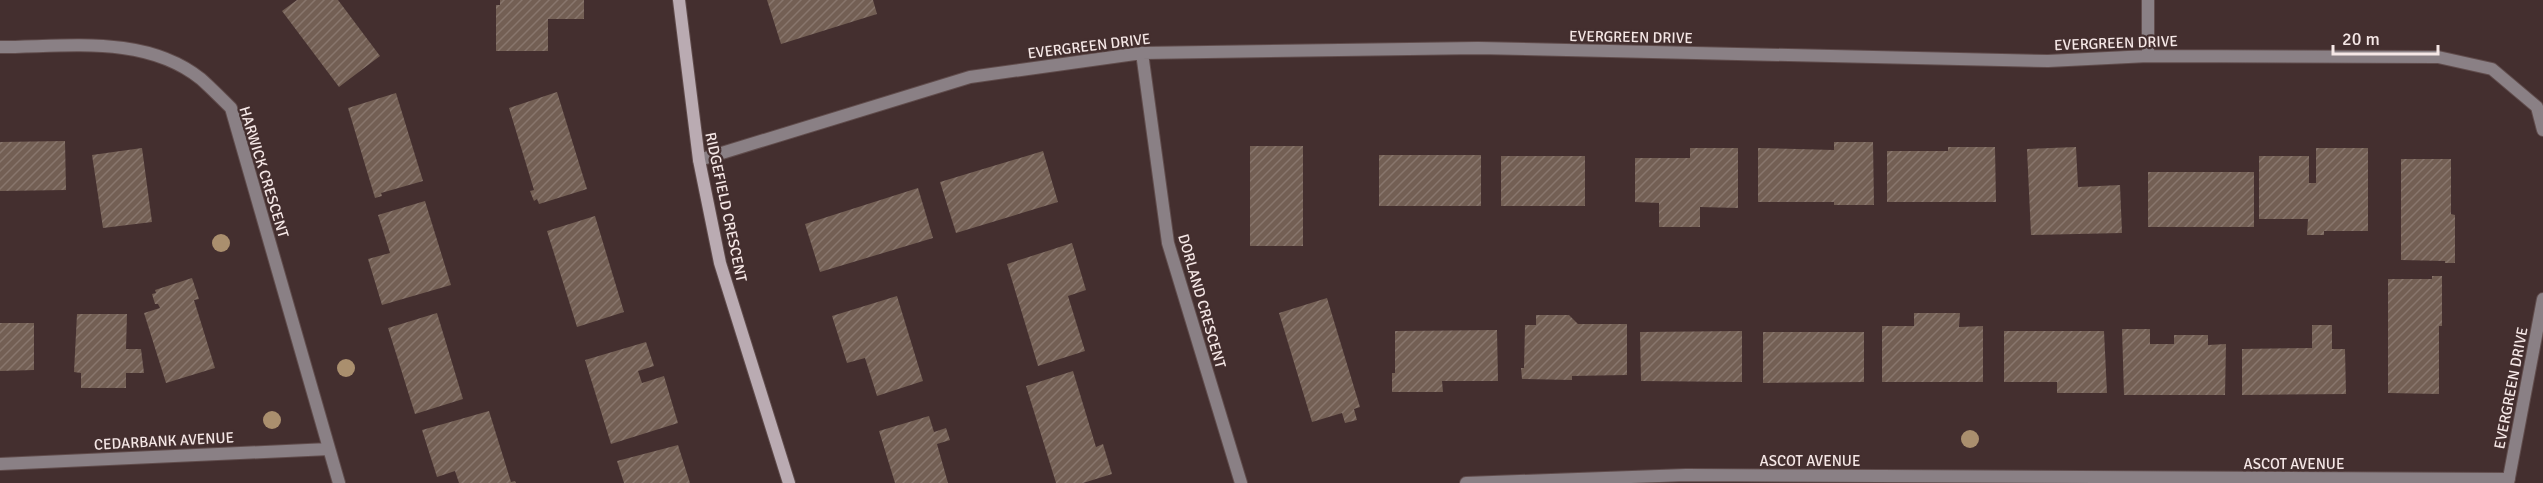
<svg xmlns="http://www.w3.org/2000/svg" width="2543" height="483" viewBox="0 0 2543 483" font-family="Signika,sans-serif">
<defs>
<pattern id="building-hatch" width="6" height="6" patternUnits="userSpaceOnUse" patternTransform="scale(1.5)"><rect width="6" height="6" fill="#735f54"/><path d="M-1 1l2-2M0 6l6-6M5 7l2-2" fill="none" stroke="#88766d"/></pattern>
</defs>
<rect width="100%" height="100%" fill="#442f2f"/>
<!-- building -->
<path fill="url(#building-hatch)" d="M297,0h41l42,56 -41,31 -57,-76z
M500,0h84v19h-36v32h-52v-46h4z
M767,0h106l4,14 -96,30z
M557,92l30,97 -48,15 -2,-5 -3,2 -4,-10 4,-1 -25,-82z
M396,93l27,88 -42,12 1,3 -7,2 -27,-90z
M65,141l1,49 -66,1v-49z
M1834,142h39l1,63h-40v-3h-76v-54l76,2z
M1250,146h53v100h-53z
M1948,147h47l1,55h-109v-51h61z
M2076,147l2,40 42,-2 2,48 -91,2 -4,-86z
M142,148l10,74 -49,6 -11,-73z
M1690,148h48v60l-38,-1v20h-41v-24l-24,-1v-44h55z
M2316,148h52v83h-44v4h-17l1,-16h-49v-63h50v27h7z
M1043,151l15,51 -102,31 -16,-51z
M1379,155h102v51h-102z
M1501,156h84v50h-84z
M2401,159h50v55l4,1v48h-10v-2l-44,-1z
M2148,172h106v55h-106z
M918,188l15,50 -113,34 -15,-48z
M425,201l26,84 -69,20 -14,-46 22,-6 -12,-38z
M595,216l29,96 -47,15 -30,-96z
M1072,243l14,47 -18,6 17,55 -47,15 -31,-102z
M2432,276h10v50h-3v68l-51,-1v-114h44z
M192,278l7,21 -5,1 21,68 -49,15 -22,-70 16,-5 -2,-4h-3l-3,-10 4,-1 -1,-3z
M897,296l26,85 -46,15 -12,-38 -18,5 -15,-47z
M1327,298l33,109 -6,2 3,11 -12,3 -3,-10 -30,9 -33,-109z
M437,313l26,86 -48,15 -27,-86z
M1914,313h46l-1,14 24,-1v56h-101v-56h32z
M77,314h50l-1,35h15l3,24h-18v15h-45v-15l-7,-1z
M1536,315h33l9,9h49v51l-55,1v4l-50,-1 -1,-11h3l1,-43h11z
M0,323h34v47l-34,1z
M2312,325h20v24h13l1,45 -104,1v-46l70,-1z
M2122,329h28v15h24v-9h34v10l18,-1 -1,51h-101z
M1497,330l1,51h-56l1,11h-51v-19h3v-42z
M1742,331v51l-101,-1 -1,-49z
M2004,331h100l3,62h-50v-11h-53z
M1763,332h101v50l-101,1z
M646,342l8,24 -16,5 4,12 22,-7 14,47 -67,21 -26,-84z
M1073,371l23,76 7,-3 9,30 -29,9h-27l-30,-97z
M489,411l22,71 4,-1 1,2h-57l-4,-12 -18,6 -15,-47z
M929,416l5,16 12,-4 4,12 -13,4 11,39h-53l-16,-52z
M678,445l12,38h-66l-7,-22z"/>
<g fill="none" stroke-linecap="round" stroke-linejoin="round">
<defs>
<path id="street" d="M0,47c66,0 145,-13 201,32 10,9 20,19 30,29l108,375
M1142,53l26,190 73,240
M2148,56v-56
M699,160l271,-83 172,-24 336,-5 570,13 100,-5 290,1 54,12 45,38 6,23
M0,464l329,-15
M1466,483l220,-8 823,4
M2508,483l35,-184"/>
<path id="secondary" d="M679,0l20,160 21,103 69,220"/>
</defs>
<!-- street casing -->
<use href="#street" stroke="#604c4c" stroke-width="14"/>
<!-- secondary casing -->
<use href="#secondary" stroke="#604c4c" stroke-width="14"/>
<!-- street -->
<use href="#street" stroke="#8a8085" stroke-width="12"/>
<!-- secondary -->
<use href="#secondary" stroke="#baabb2" stroke-width="12"/>
</g>
<!-- trees -->
<g fill="#aa8f6e">
<circle cx="221" cy="243" r="9"/>
<circle cx="346" cy="368" r="9"/>
<circle cx="272" cy="420" r="9"/>
<circle cx="1970" cy="439" r="9"/>
</g>
<g text-anchor="middle" stroke-width="4.5" stroke-linejoin="round" paint-order="stroke">
<!-- street labels -->
<g font-size="15" fill="#f5e7e6" stroke="#442f2f">
<text transform="translate(1631 37) rotate(1)" y="5">EVERGREEN DRIVE</text>
<text transform="translate(2116 43) rotate(-2)" y="5">EVERGREEN DRIVE</text>
<text transform="translate(1089 46) rotate(-7)" y="5">EVERGREEN DRIVE</text>
<text transform="translate(264 172) rotate(73)" y="5">HARWICK CRESCENT</text>
<text transform="translate(726 207) rotate(78)" y="5">RIDGEFIELD CRESCENT</text>
<text transform="translate(1202 301) rotate(74)" y="5">DORLAND CRESCENT</text>
<text transform="translate(2511 388) rotate(-79)" y="5">EVERGREEN DRIVE</text>
<text transform="translate(164 441) rotate(-3)" y="5">CEDARBANK AVENUE</text>
<text x="1810" y="466">ASCOT AVENUE</text>
<text x="2294" y="469">ASCOT AVENUE</text>
</g>
</g>
<!-- scale -->
<path d="M2333 45v9h105v-9" fill="none" stroke="#f5e7e6" stroke-width="3"/>
<text x="2342" y="45" font-size="18" fill="#f5e7e6" stroke="#442f2f" stroke-width="4.5" paint-order="stroke">20 m</text>
</svg>
